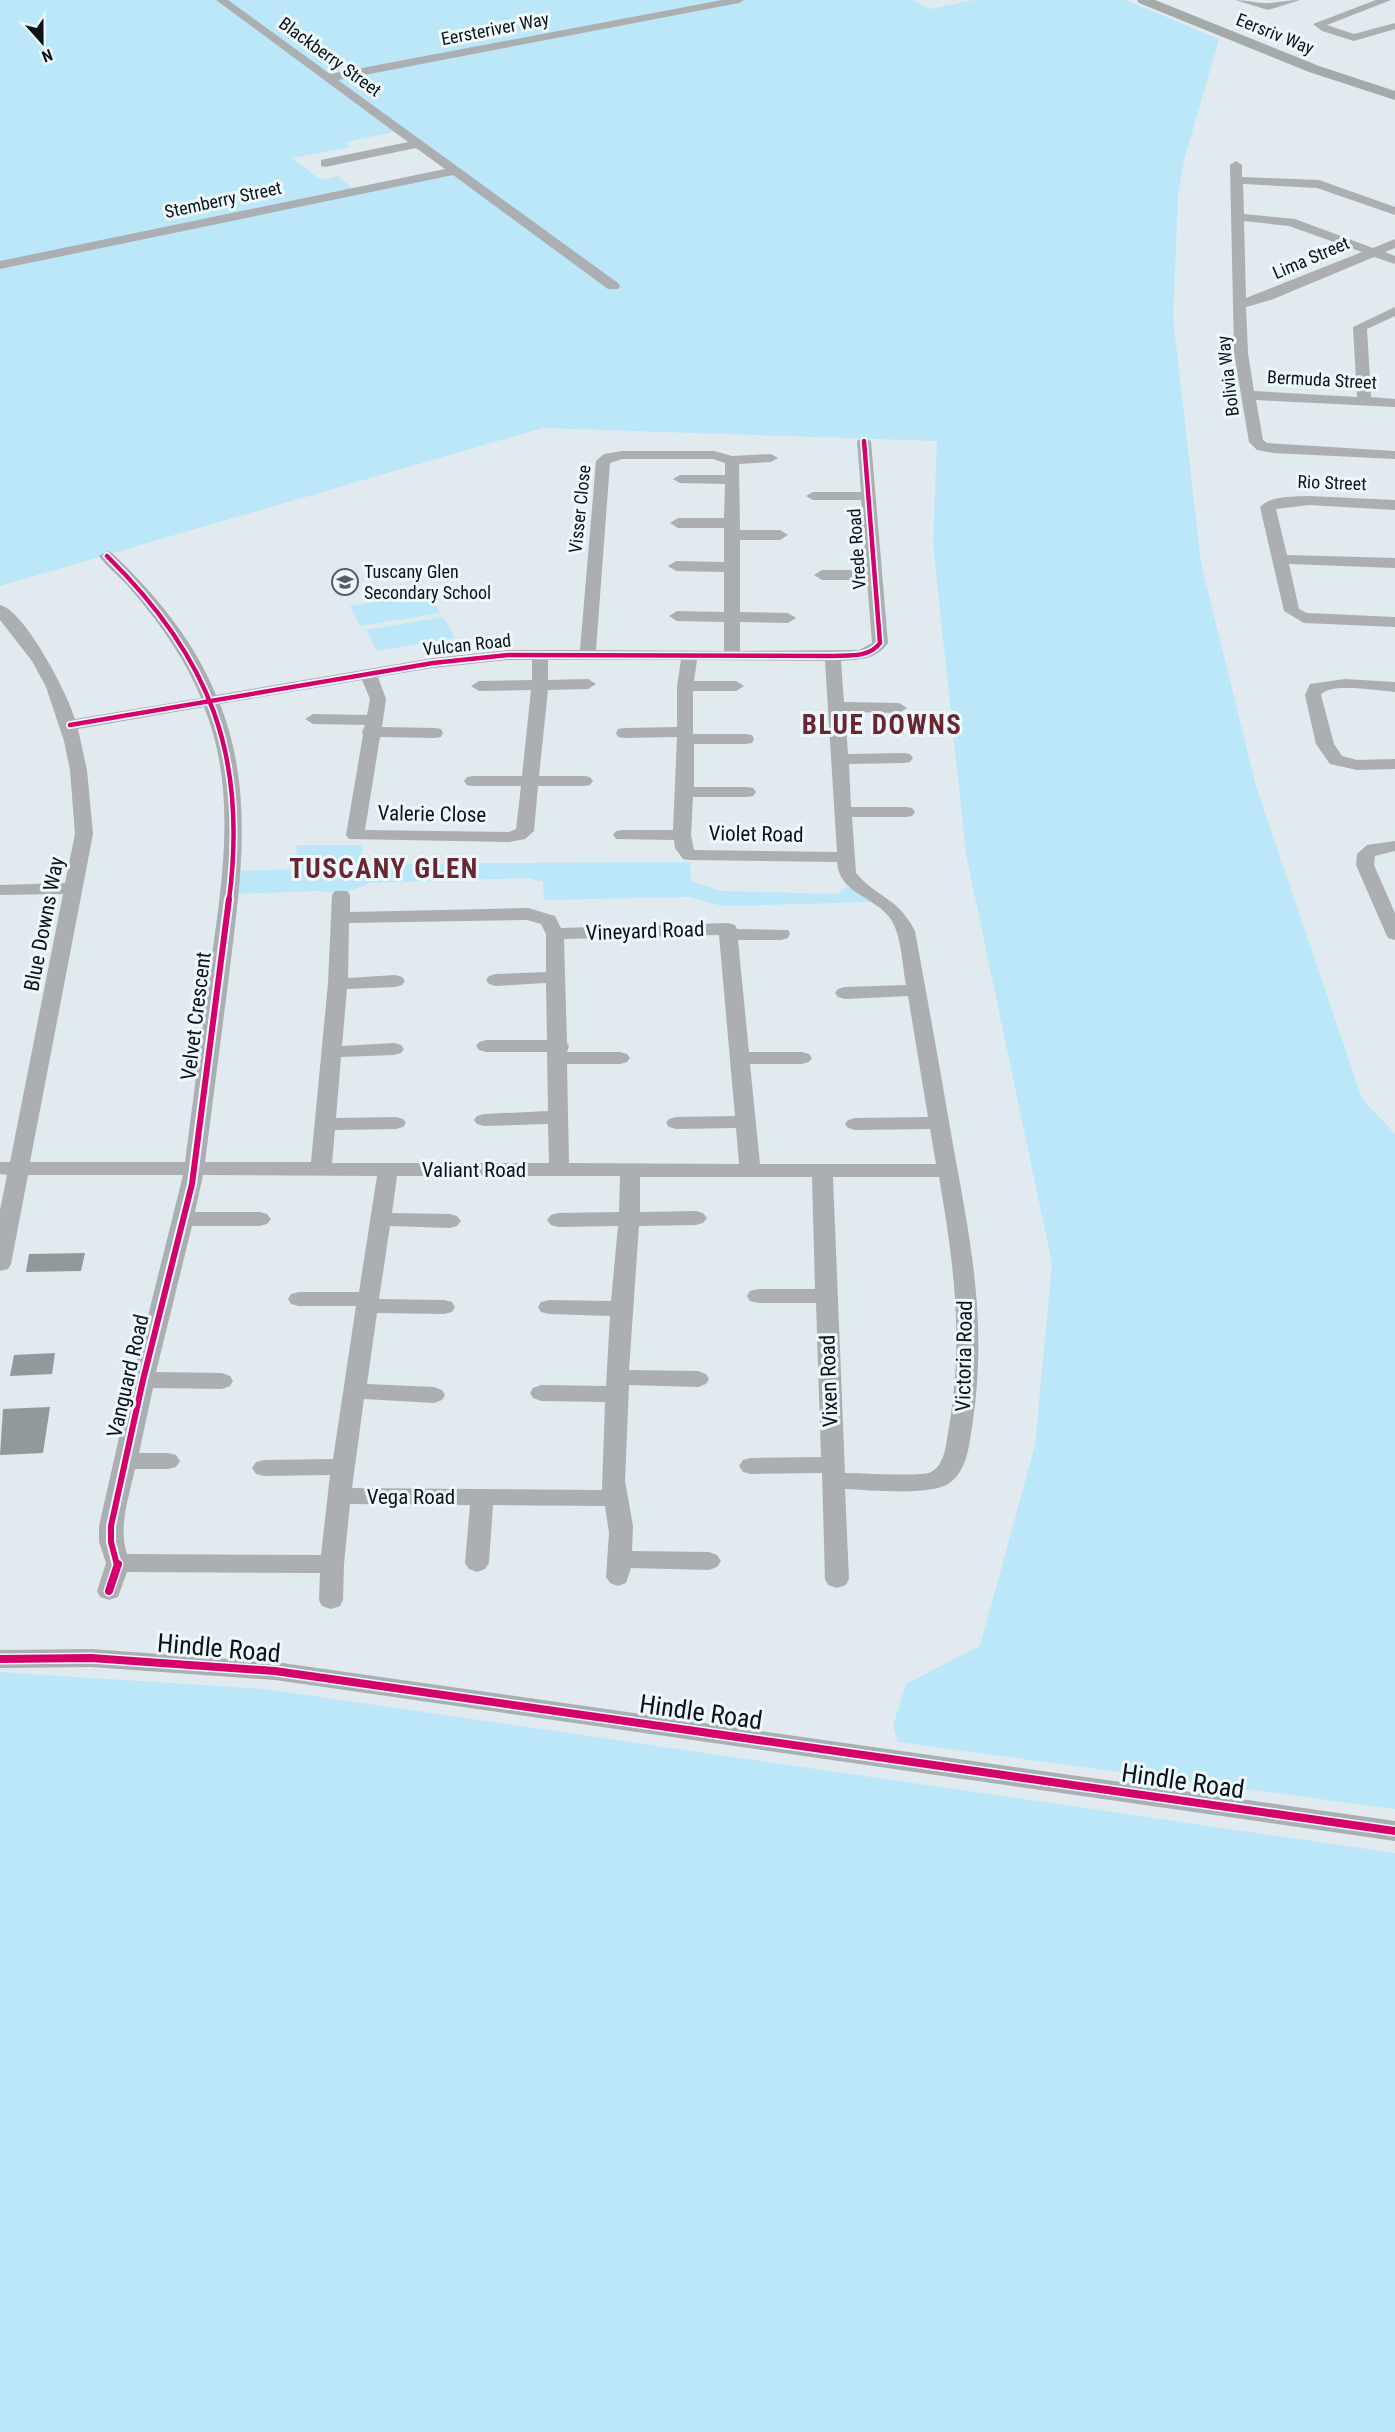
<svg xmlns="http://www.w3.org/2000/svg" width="1395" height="2432" viewBox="0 0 1395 2432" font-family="'Roboto Condensed',sans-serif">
<rect width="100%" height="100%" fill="#e0eaef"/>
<!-- green -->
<path fill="#bbe7f8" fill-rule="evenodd" d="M0,0h913l17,9 44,-9h152l93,39 -35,121 -6,35 -5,123 28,245 55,223 106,313 33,35v675l-497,-67 -5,-16 13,-42 74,-38 55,-201 17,-181 -86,-410 -33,-310 4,-103 -395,-13 -542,158zM399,131l52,40 -96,20 -17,-15 -17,4 -29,-22 58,-11 -5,-5z
M428,593l12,20 -80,13 -10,-20z
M443,617l12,21 -78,13 -11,-21z
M297,845h66l-3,19 330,-2 1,19 30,10 117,3 9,-8 25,16 -150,4 -33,-9 -145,3 -1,-18 -15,-4 -158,5c-17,8 -33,12 -51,8l-83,3 3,-23 56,-2z
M0,1672l265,17 1130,164v579h-1395z"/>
<!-- building -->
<path fill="#91999d" d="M85,1253l-4,18 -55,1 3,-18z
M55,1353l-3,21 -42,2 4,-21z
M50,1407l-7,46 -43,2 3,-46z"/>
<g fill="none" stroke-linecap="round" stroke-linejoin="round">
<!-- minor -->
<path fill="#acafb1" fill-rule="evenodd" d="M216,0h12l102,74 392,-74h22l-5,3 -401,77 280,203 2,3 -2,3h-10l-155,-114 -453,94v-8l445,-92 -29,-21 -91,19 -4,-1v-6l87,-18z
M1235,0c11,0 26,4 35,3 10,-1 20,-3 30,-3l-32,10z
M1376,0h15l-64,25 27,9 41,-11v6l-41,12 -32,-10 -9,-7z
M1236,161l6,4v12l77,3 76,27v8l-78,-27 -74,-4 1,30 51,5 78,29 22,-9v9l-10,4 10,4v8l-21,-7 -103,43 -25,7 2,46 6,38 103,6 -4,-70 42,-20v9l-28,13 4,68 24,2v8l-139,-7 7,40 4,3 128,8v8l-122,-6 -16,-3 -8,-8 -15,-89 -4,-188zM1244,221l45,5 73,26 -116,46z
M864,437l7,4 17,202c-11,16 -28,17 -47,18l3,41 55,1 8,5 -8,5 -54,-1 3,42 56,-1 6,1 3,4 -3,4 -6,1 -55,1 2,43h55l6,1 3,4 -3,4 -6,1h-54l4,56c22,26 41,23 59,58 13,71 26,143 38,214 18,98 35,180 19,282 -3,19 -5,45 -24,57 -19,12 -78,6 -103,5l4,90 -3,6 -9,3 -9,-3 -3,-6 -3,-106 -71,1 -8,-2 -4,-6 4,-6 8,-2 70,-1 -5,-154h-58l-8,-2 -3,-5 3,-5 8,-2h57l-3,-112h-172v35l56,-1 7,2 4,5 -4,5 -7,2 -57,1 -10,144 69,1 8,3 3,5 -3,5 -8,3 -69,-2 -4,96 8,45 -1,25 77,1 8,3 4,6 -4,6 -8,3 -78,-2 -5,15 -8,3 -8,-3 -4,-6 3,-44 -4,-27 -112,-1 -4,58 -4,6 -8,3 -8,-3 -4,-6 5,-58 -120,-1 -6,60 -1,36 -3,6 -9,3 -9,-3 -3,-6 1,-27 -193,-1 -9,25 -9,3 -9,-3 -3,-6 9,-28 -7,-21v-16l33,-146 51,-205h-155l-17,89 -3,5 -8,2v-61l7,-35 -7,-1v-12h10l53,-268 -63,1v-10l65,-2 10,-49 -5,-64 -6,-29 -18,-54 -14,-26 -32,-41v-15c25,6 68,89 75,114l126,-21c-17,-42 -44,-78 -73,-112 -9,-10 -21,-19 -29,-30l8,-5 5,2c42,40 82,87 104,142l217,-37 75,-8h72l16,-189 8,-7 18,-3h92l18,5 39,-2 7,4 -7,4 -32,2 1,66h40l8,5 -8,5h-40v72l48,1 8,5 -8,5 -48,-1v29l119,-1 13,-7 -5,-63h-45l-8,-5 8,-5h44l-5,-70h-48l-7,-4 7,-4h48l-4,-51zM622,459h91l12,4v12h-45l-7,4 7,4 45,1 -1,34h-46l-8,5 8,5h46v34l-48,-1 -8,5 8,5 48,1v40l-47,-1 -8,5 8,5 47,1v29l-128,-1 14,-187zM508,660h24v20l-53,1 -8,5 8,5 52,-1 -9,86h-49l-6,1 -3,4 3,4 6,1h48l-5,43 -7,3 -144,-2 15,-93 55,1 6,-1 2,-4 -2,-4 -6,-1 -53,-1 4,-28 -8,-22 55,-9zM548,660h133l-4,26v41l-53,1 -6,1 -2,4 2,4 6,1 53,-1 -4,93h-51l-6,1 -3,4 3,4 58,1 1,8 8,11 6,1 148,2c2,33 40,34 55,59 10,18 10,44 14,64l-61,2 -7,2 -3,4 3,4 7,2 63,-3 20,121 -73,1 -7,2 -3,4 3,4 7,2 75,-1 6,35h-176l-10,-100h52l7,-2 3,-4 -3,-4 -7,-2h-53l-11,-112h43l7,-2 2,-4 -2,-4 -51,-1 -2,-4 -7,-2 -167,5 -6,-12 -27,-8 -178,4v-17l-3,-4h-12l-3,4 -4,88 -17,179h-106c8,-62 16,-124 24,-186 11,-92 26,-183 -9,-272l142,-24 8,19 -3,16 -54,-1 -8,5 8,5 52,1 -3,7 1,3 -17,100 3,4 160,3 16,-3 9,-8 4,-45h46l6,-1 3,-4 -3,-4 -6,-1h-45l9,-86 40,-1 8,-5 -8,-5 -40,1zM697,660l128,1 12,191 -143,-2 -3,-15 2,-38h54l6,-1 3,-4 -3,-4 -6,-1h-53v-43h52l6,-1 2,-4 -2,-4 -6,-1h-53v-43h43l8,-5 -8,-5h-42zM204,707c35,87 17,180 5,270 -8,62 -16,123 -24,185h-155l63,-328 -6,-64 -9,-41zM527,920l14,4 5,10v38l-50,2 -7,2 -3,4 3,4 7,2 50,-3 1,57h-61l-7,2 -3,4 3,4 7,2h61l1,59 -64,3 -7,2 -3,4 3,4 7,2 64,-2 1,39h-217l3,-33 61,-1 7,-2 3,-4 -3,-4 -7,-2 -60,1 5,-61 53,-2 7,-2 3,-4 -3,-4 -7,-2 -52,3 5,-57 48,-2 7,-2 3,-4 -3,-4 -7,-2 -47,3 1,-55zM719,935l16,181 -59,1 -7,2 -3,4 3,4 7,2 60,-1 3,36 -170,-1 -2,-99h53l7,-2 3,-4 -3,-4 -7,-2h-53l2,-6 -2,-3 -3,-104zM203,1175l174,1 -18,116h-60l-8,2 -3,5 3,5 8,2h57l-23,153 -69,1 -8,2 -4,6 4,6 8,2 66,-1 -9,80 -194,-1c-9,-27 2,-57 8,-85h33l8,-2 4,-6 -4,-6 -8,-2h-29l14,-65 69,1 8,-3 3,-5 -3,-5 -8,-3 -66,-1 36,-146h68l7,-2 4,-5 -4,-5 -7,-2h-65zM397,1176h223l-1,36 -61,1 -7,2 -4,5 4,5 7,2 60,-1 -7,75 -62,-1 -8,2 -3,5 3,5 8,2 61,2 -4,70 -65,-1 -8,3 -3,5 3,5 8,3 64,1 -3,88 -250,-2 12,-89 70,4 8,-3 3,-5 -3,-5 -8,-3 -67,-3 10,-71 67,1 8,-2 3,-5 -3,-5 -8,-2 -65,-1 11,-73 60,2 7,-2 4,-5 -4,-5 -7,-2 -58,-1zM833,1177h106c15,88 25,161 10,250 -3,15 -3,37 -18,45 -9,5 -72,1 -86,1z
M1309,496l86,4v10l-86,-5 -33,4 11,46 108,3v10l-106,-4 10,45 8,4 88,4v10l-91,-4 -20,-12 -24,-104c11,-12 34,-10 49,-11z
M1345,679l50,3v10c-15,-1 -67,-10 -74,3l13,49 8,12 15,4 38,-1v10l-38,1 -27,-6 -14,-20 -11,-49 5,-11z
M1395,841v10l-20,5 -1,9 21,48v27l-7,-2 -2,-4 -30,-69 1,-11 10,-9z
M91,1649l184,13 1120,159v20l-1120,-161 -184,-13 -91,1v-18z"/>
<!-- major -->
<path fill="#a4a9aa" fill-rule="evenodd" d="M1137,0h18l164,66 76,25v9l-86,-28 -170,-69z"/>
<defs>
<path id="cycleway-far2" d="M107,556c103,101 141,200 122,344
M70,725l363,-62 75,-8 325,1c16,-1 36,2 47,-13l-16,-202"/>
<path id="cycleway-far1" d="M117,1565l-6,-23v-16l32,-146 49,-196 37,-285"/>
<path id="cycleway" d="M109,1591l9,-27
M0,1659l91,-1 184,13 1120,160"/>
</defs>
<!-- cycleway-far2 casing -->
<use href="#cycleway-far2" stroke="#eef9fe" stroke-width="8"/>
<!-- cycleway-far1 casing -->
<use href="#cycleway-far1" stroke="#eef9fe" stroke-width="10"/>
<!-- cycleway casing -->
<use href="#cycleway" stroke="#eef9fe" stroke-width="11"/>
<!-- cycleway-far2 -->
<use href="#cycleway-far2" stroke="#d6006c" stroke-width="4.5"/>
<!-- cycleway-far1 -->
<use href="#cycleway-far1" stroke="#d6006c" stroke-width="6"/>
<!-- cycleway -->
<use href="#cycleway" stroke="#d6006c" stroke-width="8"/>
</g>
<!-- icons -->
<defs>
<symbol id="school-ring" viewBox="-11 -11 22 22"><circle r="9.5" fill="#eef9fe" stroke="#565e61" stroke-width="1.5"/><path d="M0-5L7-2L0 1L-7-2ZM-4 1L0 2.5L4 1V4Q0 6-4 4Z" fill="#565e61"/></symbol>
</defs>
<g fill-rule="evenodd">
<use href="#school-ring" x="330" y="567" width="30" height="30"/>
</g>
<g text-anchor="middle" stroke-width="6" stroke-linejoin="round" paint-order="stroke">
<!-- far-street labels -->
<g font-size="18" fill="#0c1215" stroke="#eef9fe">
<text transform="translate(495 29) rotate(-11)" y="6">Eersteriver Way</text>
<text transform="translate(1275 34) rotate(22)" y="6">Eersriv Way</text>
<text transform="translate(330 57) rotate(36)" y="6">Blackberry Street</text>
<text transform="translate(223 200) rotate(-12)" y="6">Stemberry Street</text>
<text transform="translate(1311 258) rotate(-23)" y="6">Lima Street</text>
<text transform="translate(1228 376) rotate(-97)" y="6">Bolivia Way</text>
<text transform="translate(1322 380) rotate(3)" y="6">Bermuda Street</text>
<text transform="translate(1332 483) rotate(2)" y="6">Rio Street</text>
<text transform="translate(580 509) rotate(-84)" y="6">Visser Close</text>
<text transform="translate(857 549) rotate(-94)" y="6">Vrede Road</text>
<text transform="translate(467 645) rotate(-6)" y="6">Vulcan Road</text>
</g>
<!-- far-poi labels -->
<g font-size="18" fill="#0c1215" stroke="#eef9fe" text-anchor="start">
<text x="364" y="578">Tuscany Glen<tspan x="364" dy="21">Secondary School</tspan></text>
</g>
<!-- street labels -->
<g font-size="21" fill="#0c1215" stroke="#eef9fe">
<text transform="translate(432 814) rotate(1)" y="7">Valerie Close</text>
<text transform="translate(756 834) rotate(1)" y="7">Violet Road</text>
<text transform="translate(44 924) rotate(-79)" y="7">Blue Downs Way</text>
<text transform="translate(645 931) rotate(-2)" y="7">Vineyard Road</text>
<text transform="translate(196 1016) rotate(-83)" y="7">Velvet Crescent</text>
<text x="474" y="1177">Valiant Road</text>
<text transform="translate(964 1356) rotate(-89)" y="7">Victoria Road</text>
<text transform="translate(128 1376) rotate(-77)" y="7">Vanguard Road</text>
<text transform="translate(829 1381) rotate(-92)" y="7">Vixen Road</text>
<text x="411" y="1504">Vega Road</text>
</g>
<!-- near-street labels -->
<g font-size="26" fill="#0c1215" stroke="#eef9fe">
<text transform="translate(219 1648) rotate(5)" y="9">Hindle Road</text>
<text transform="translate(701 1712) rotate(8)" y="9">Hindle Road</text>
<text transform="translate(1183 1781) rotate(8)" y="9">Hindle Road</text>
</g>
<!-- district labels -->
<g font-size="27" font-weight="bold" letter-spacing="1.5" fill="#6b2531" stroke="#eef9fe">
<text x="882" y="734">BLUE DOWNS</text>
<text x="384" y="878">TUSCANY GLEN</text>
</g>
</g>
<!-- north arrow -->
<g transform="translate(42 42) rotate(159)" stroke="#eef9fe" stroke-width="4.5" paint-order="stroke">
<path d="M0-4.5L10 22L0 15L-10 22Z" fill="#0c1215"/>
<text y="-9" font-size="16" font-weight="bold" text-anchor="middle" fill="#0c1215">N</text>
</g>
</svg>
